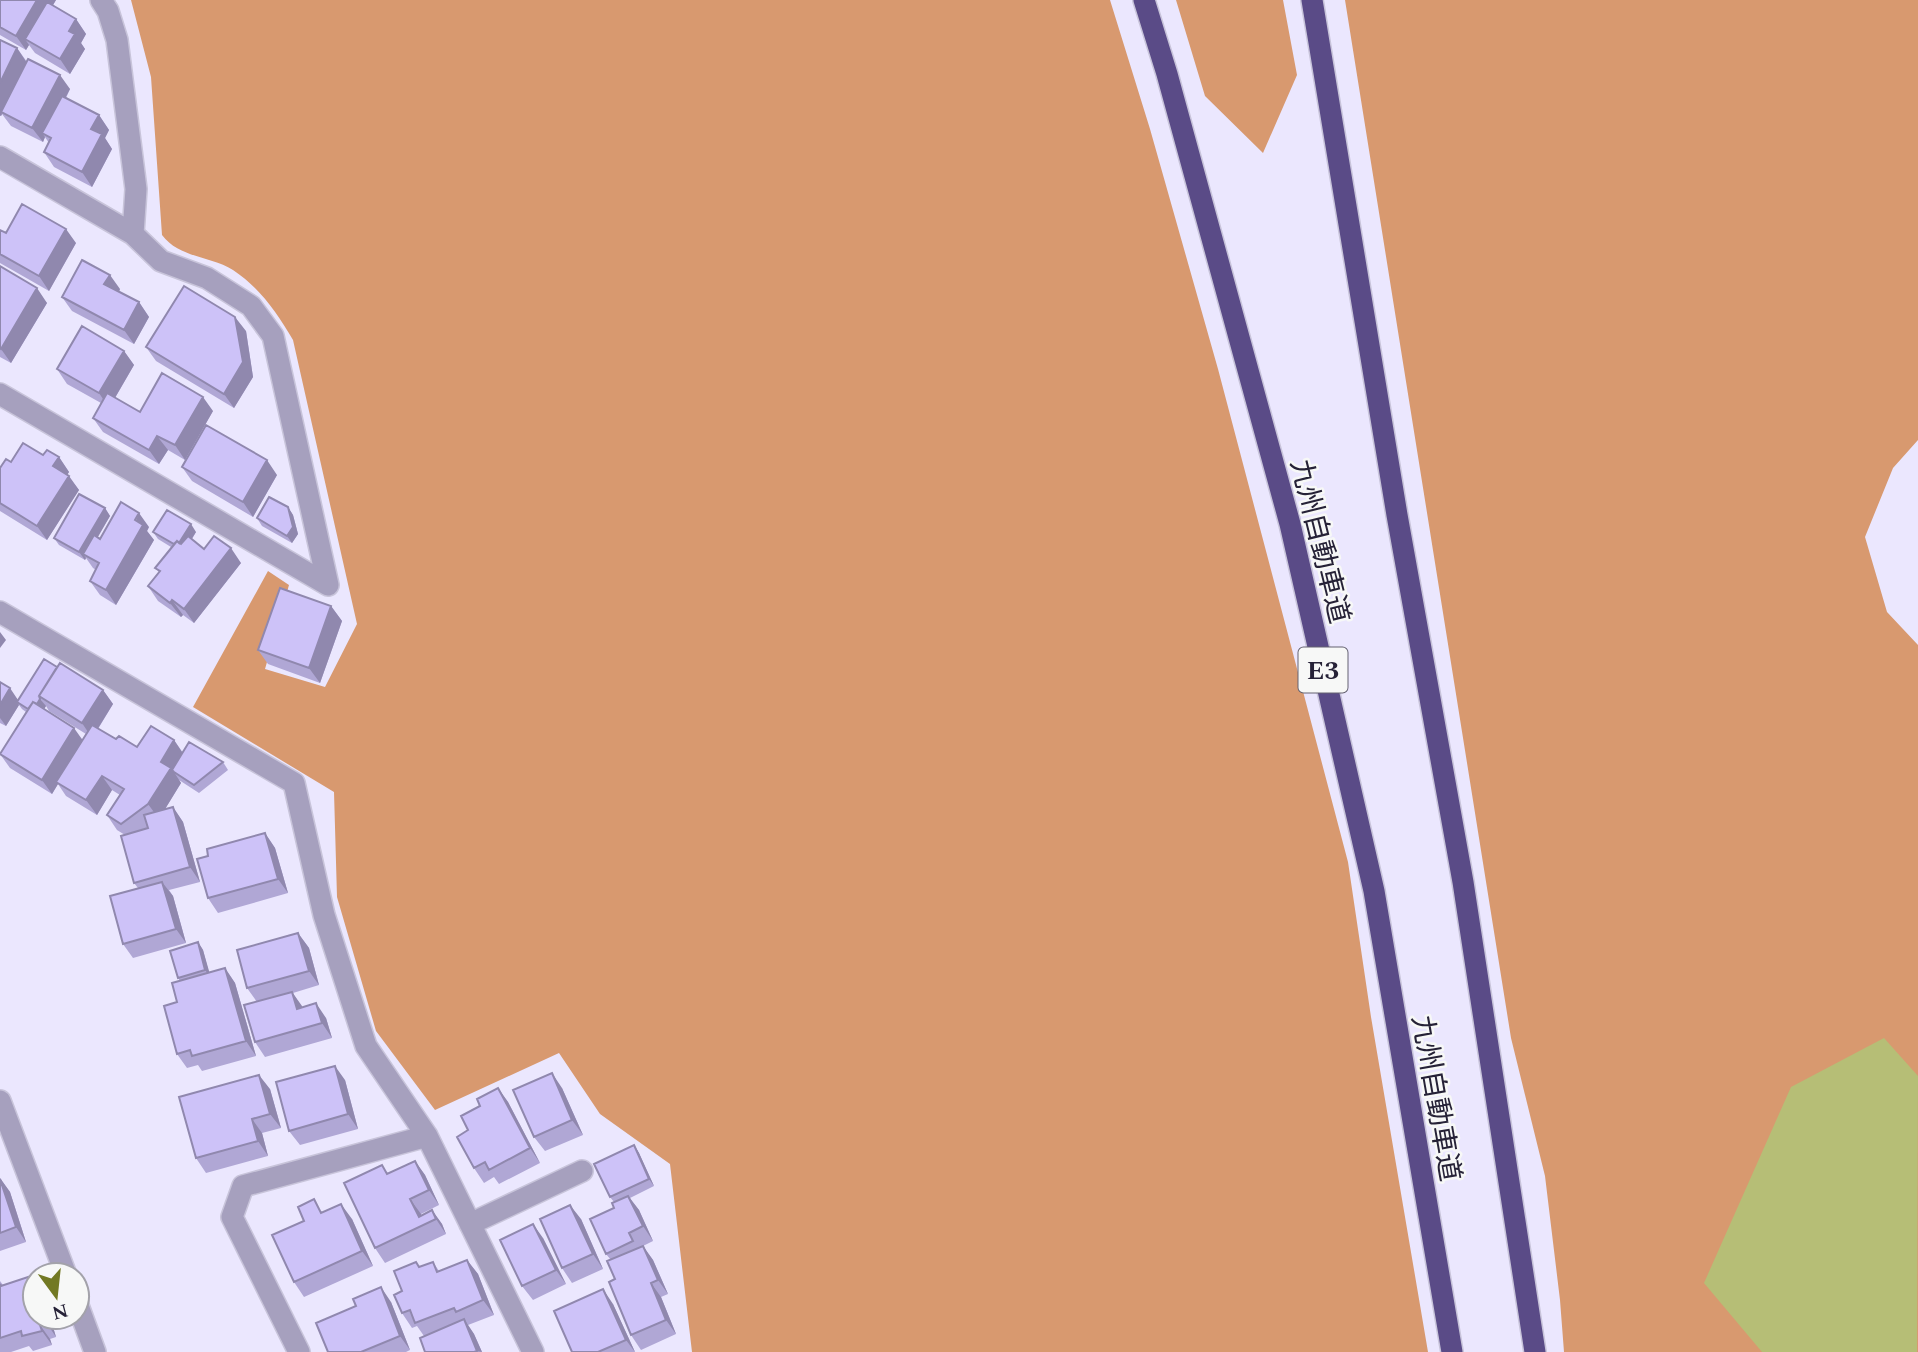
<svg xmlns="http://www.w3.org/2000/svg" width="1918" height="1352" viewBox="0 0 1918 1352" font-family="Spectral,'Noto Sans JP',serif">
<rect width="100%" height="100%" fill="#ebe7fe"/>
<!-- forest -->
<path fill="#d8996f" d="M131,0h979l40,129 68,240 130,493 23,155 57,335h-736l-22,-188 -70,-50 -41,-61 -124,57 -59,-79 -39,-134 -3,-105 -141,-85 75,-136 21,14 -24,84 60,18 32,-63 -64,-284c-16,-27 -33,-52 -60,-70 -22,-14 -54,-12 -71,-35l-11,-158z
M1176,0h107l14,75 -34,78 -58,-57z
M1345,0h573v440l-25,28 -28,69 22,75 31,33v707h-354l-4,-52 -15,-124 -34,-138z"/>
<!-- water -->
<path fill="#b6be76" d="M1884,1038l34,38 -1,276h-155l-58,-69 87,-196z"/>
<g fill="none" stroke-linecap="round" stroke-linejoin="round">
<defs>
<path id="minor" d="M101,0l7,11 9,29 19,149 -3,45 28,27 46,17 44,28 22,30 55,249
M0,157l133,77
M0,394l328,191
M0,612l294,171 30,132 42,131 61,90 106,216
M0,1101l66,174
M470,1224l112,-53
M77,1303l18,49
M299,1352l-67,-135 11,-31 184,-50"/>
<path id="highway" d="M1144,0l23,74 123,450 84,367 78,461
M1312,0l85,515 66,367 72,470"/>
</defs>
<!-- minor casing -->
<use href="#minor" stroke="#c8c4da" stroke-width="24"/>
<!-- highway casing -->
<use href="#highway" stroke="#c8c4da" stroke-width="24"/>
<!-- minor -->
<use href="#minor" stroke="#a6a0be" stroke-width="21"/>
<!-- highway -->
<use href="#highway" stroke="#5a4b87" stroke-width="21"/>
</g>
<!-- wall -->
<path fill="#b0a7d5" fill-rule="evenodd" d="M0,0h56l-3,5 23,14 10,15 -5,9 4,6 -15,25 -35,-21 -6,-8 -3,5 -26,-15z
M0,40l17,8 10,14 43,27 -4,9 33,17 10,15 -4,8 7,11 -20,38 -38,-20 -10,-15 5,-9 -4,-6 -2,5 -32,-16 -9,-12 -1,2h-1z
M0,230l6,3 70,10 -27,48 -49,-28z
M0,266l47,37 -36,60 -11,-6z
M120,289l-1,3 20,10 10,15 -15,27 -62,-33 -10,-14z
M246,331l7,46 -19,31 -78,-47 -10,-14z
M124,351l10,14 -19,33 25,14 73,-1 -28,49 -17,-10 -9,14 -56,-32 -10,-14 8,-15 -34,-19 -10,-15z
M43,455l16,2 10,15 -2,3 12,15 -32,50 -47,-29v-43l11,-6z
M182,467l95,8 -24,42 -61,-36z
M288,507l5,8 5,19 -6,9 -30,-17 -5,-8z
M105,508l5,8 -13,21 3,2 49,-12 -2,4 7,9 -38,65 -16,-10 -10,-14 6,-11 -3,-2 -7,-10 -1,2 -26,-15 -5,-7z
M153,532h43l-4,7 12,10 37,14 -47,60 -11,-8 -2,2 -23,-16 -10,-15 11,-14 -4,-4 16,-21 -13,-8z
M331,606l11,15 -22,62 -52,-19 -10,-14z
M57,667l46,23 10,14 -15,25 18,10 21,8 37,-7 9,13 40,9 5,8 -29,23 -20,-13 2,3 -16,26 8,-2 10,15 17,60 -31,8 4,6 13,47 -53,15 -10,-14 15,-56 -4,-5 -9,-48 -8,-5 -10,-15 13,-20 -8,-5 -15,25 -31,-19 -8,-12 -6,10 -42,-26 -10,-14 26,-42 -4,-3 -3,-4 -13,21 -6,-3v-41l18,18zM46,706l3,5 37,23 -3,6 -39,-31z
M265,833l10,15 13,45 -70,20 -10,-15v-42z
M298,933l11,15 10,37 -26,8 9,15 24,10 6,20 -67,19 -10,-15 2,-40 -10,-14z
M198,942l5,8 6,23 16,-5 10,15 21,73 -54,15 -4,-6 -11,3 -10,-14v-52l3,-21 -2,-3z
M345,1080l13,49 -58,16 -11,-14z
M498,1088l10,14 32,61 -41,21 -5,-7 -10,6 -10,-15 -6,-38 12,-24z
M562,1088l21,47 -38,16 -11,-14z
M270,1089l11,39 -19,5 6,23 -62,17 -10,-15z
M634,1145l5,8 15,33 -24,12 9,12 14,31 -10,5 10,14 15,34 -7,3 15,37 -35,16 -10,-15 -16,-56 -4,-19 -5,-6 8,-46v-6l-4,-5z
M415,1161l10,14 14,30 -18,9v1l11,-5 10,14 4,10 -61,29 -10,-15 7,-83 6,9z
M0,1178l10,14 16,50 -26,9z
M323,1212l29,7 21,47 -69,31 -10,-15z
M581,1219l22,50 -31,14 -10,-15z
M543,1238l23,46 -33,16 -11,-14z
M467,1260l11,14 16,41 -26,10 6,9 8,18h-57l-1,-16 -7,-10 -5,2 -10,-15v-22l18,-24 13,-5 6,9z
M31,1276l4,6v35h15l6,20 -6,2 2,6 -19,6 -4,-5 -18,6h-11v-71l3,4z
M391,1302l19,48 -4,2h-78z
M613,1304l22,48h-63z"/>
<!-- shaded-wall -->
<path fill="#9088ae" d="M37,0h19l-25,42 -6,-3 4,6 -3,5 -10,-14z
M76,19l10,15 -5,9 4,6 -15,25 -10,-15 9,-28z
M17,48l10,15 -26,49 1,2 -1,2 -1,-1v-32z
M60,75l10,14 -24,46 -4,-2 3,4 -2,5 -11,-14z
M99,115l10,15 -4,8 7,11 -20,38 -10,-15 9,-43z
M66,229l10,14 -27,48 -10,-15z
M110,275l10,14 -5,10 -11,-15z
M37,288l10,15 -36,60 -10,-14z
M139,302l10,15 -15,27 -10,-14z
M235,317l11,14 7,46 -19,31 -10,-14z
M124,351l10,14 -25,43 -10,-15z
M203,397l10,14 -28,49 -10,-15z
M157,436l11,14 -9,14 -10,-14z
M59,457l10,15 -6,9 -10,-15z
M267,460l10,15 -24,42 -10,-15z
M69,476l10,14 -32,50 -10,-14z
M288,507l5,8 5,19 -6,9 -5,-7z
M105,508l5,8 -23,40 -4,-2 3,4 -1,2 -6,-8z
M139,513l10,14 -2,4 7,9 -38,65 -10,-15z
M191,524l5,8 -14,22 -5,-8z
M231,548l10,15 -47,60 -10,-14z
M172,600l11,15 -2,2 -11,-14z
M331,606l11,15 -22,62 -11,-15z
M0,632l6,8 -6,8z
M10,688l10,15 -3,-1 2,3 -13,21 -6,-8v-13z
M103,690l10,14 -21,34 -10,-15z
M40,699l6,7 -8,13 -6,-7z
M74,728l10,14 -28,40 2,2 -6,10 -10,-14z
M174,740l10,15 -10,17 7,11 -22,36 -11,-15 13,-42z
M102,776l10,14 -15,25 -11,-15z
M173,807l10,15 17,60 -10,-15z
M265,833l10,15 13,45 -10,-14z
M162,882l11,14 13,47 -10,-14z
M298,933l11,15 10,37 -10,-14z
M198,942l5,8 8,28 -6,-8z
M225,968l10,15 21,73 -10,-15z
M292,992l10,14 5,18 -10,-15z
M316,1003l10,15 6,20 -10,-15z
M335,1066l10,14 13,49 -10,-15z
M552,1073l10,15 21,47 -11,-15z
M259,1075l11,14 11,39 -11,-14z
M498,1088l10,14 32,61 -10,-15z
M252,1119l10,14 6,23 -10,-15z
M634,1145l5,8 15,33 -5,-7z
M415,1161l10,14 14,30 -10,-15z
M0,1178l10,14 16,50 -10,-15z
M628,1196l11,14 14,31 -10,-15z
M410,1199l11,15 4,10 -6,-7z
M341,1204l11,15 21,47 -11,-15z
M570,1205l11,14 22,50 -10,-15z
M432,1210l10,14 4,10 -10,-15z
M533,1224l10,14 23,46 -10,-14z
M643,1246l10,14 15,34 -10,-14z
M467,1260l11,14 16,41 -11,-15z
M651,1283l10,14 15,37 -10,-14z
M381,1287l10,15 19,48 -10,-14z
M603,1289l10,15 22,48 -9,-12z
M44,1317h6l6,20 -10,-15z
M464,1319l10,15 8,18 -5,-1z
M40,1325l10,14 2,6 -10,-14z"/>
<!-- building -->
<path fill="#cdc2f8" stroke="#9088ae" stroke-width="2" d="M0,0h37l-21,36 -16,-9z
M47,2l29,17 -7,12 6,3 -15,25 -35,-20z
M0,40l17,8 -17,35z
M28,59l32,16 -28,53 -31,-16z
M62,96l37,19 -8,14 11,5 -20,38 -38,-20 7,-14 -9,-5z
M22,204l44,25 -27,47 -39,-22v-24l6,3z
M82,260l28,15 -6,9 35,18 -15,28 -62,-33z
M0,266l37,22 -36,61 -1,-1z
M184,286l51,31 8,45 -19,32 -78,-47z
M82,326l42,25 -25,42 -42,-24z
M162,373l41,24 -28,48 -18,-9 -8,14 -56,-32 14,-25 33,19z
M206,425l61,35 -24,42 -61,-35z
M23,443l20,12 4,-5 12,7 -6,9 16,10 -32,50 -37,-23v-35l6,-9 5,3z
M79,494l26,14 -26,44 -25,-14z
M269,497l19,10 5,20 -6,9 -30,-18z
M121,502l18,11 -4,7 8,5 -37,65 -16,-9 9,-18 -16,-9 11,-19 6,4z
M167,510l24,14 -12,19 -2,-2 -3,3 -21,-12z
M188,536l16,13 10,-13 17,12 -47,61 -12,-9 -2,3 -22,-17 12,-15 -5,-3 22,-27 4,3z
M280,588l51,18 -22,62 -51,-18z
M44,659l13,8 -18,29 1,3 -3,5 -4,-2 -5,7 -11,-7z
M60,663l43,27 -21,33 -43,-27z
M0,682l10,6 -10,17z
M33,702l41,26 -32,52 -42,-26z
M92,725l24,14 3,-3 18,11 14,-21 23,14 -13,22 10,6 -23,36 -27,20 -14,-9 17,-26 -22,-13 -16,24 -30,-18z
M189,742l34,20 -29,23 -20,-13 -2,-2z
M173,807l17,60 -56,16 -13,-47 27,-8 -4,-13z
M265,833l13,46 -70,19 -11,-39 11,-3 -1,-7z
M162,882l14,47 -53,15 -13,-48z
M298,933l11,38 -62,17 -10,-38z
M198,942l7,28 -27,8 -8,-27z
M225,968l21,73 -54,15 -2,-6 -13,4 -13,-48 13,-4 -5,-19z
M292,992l5,17 19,-6 6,20 -67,19 -11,-37z
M335,1066l13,48 -59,17 -13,-49z
M552,1073l20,47 -38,17 -21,-47z
M259,1075l11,39 -18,5 6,22 -62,17 -17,-61z
M498,1088l32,60 -41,22 -4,-8 -11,6 -17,-31 11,-7 -7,-14 19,-10 -3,-7z
M634,1145l15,34 -39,18 -16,-33z
M415,1161l14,29 -19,9 9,18 13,-7 4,9 -61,29 -31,-65 38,-18 5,9z
M0,1179l16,48 -16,6z
M628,1196l15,30 -14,7 4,8 -27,13 -16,-35 24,-11 -2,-5z
M314,1199l7,14 20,-9 21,47 -68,31 -22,-47 32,-14 -6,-14z
M570,1205l23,49 -31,14 -22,-49z
M533,1224l23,46 -34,16 -22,-46z
M643,1246l15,34 -7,3 15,37 -35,15 -22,-53 6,-3 -8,-18z
M467,1260l16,40 -27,12 -2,-4 -39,15 -5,-13 -8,3 -8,-18 8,-4 -8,-20 22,-9 3,5 14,-5 4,10z
M31,1276l4,13v28h9l2,5 -6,3 2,6 -20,5 -1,-5 -21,7v-54l1,2z
M381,1287l19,49 -39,16h-33l-12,-29 40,-17 -3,-7z
M603,1289l23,51 -28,12h-26l-18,-41z
M464,1319l13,32 -3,1h-49l-5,-14z"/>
<g text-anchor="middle" stroke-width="5" stroke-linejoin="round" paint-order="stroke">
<!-- shield labels -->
<rect fill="#f7f8f7" stroke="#656271" stroke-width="2" x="1298.5" y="647.5" width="49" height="45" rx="5"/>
<g font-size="26" font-weight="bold" fill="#262237">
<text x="1323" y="679">E3</text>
</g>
<!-- street labels -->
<g font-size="28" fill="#262237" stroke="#f7f8f7">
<text transform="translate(1321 541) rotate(76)" y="10">九州自動車道</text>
<text transform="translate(1437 1098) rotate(80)" y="10">九州自動車道</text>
</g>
</g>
<!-- north arrow -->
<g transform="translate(56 1296) rotate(165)"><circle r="33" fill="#f7f8f7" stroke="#a3a2aa" stroke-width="2"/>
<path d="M0-5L12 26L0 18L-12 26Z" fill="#727923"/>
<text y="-10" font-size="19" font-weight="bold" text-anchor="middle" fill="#262237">N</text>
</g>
</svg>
